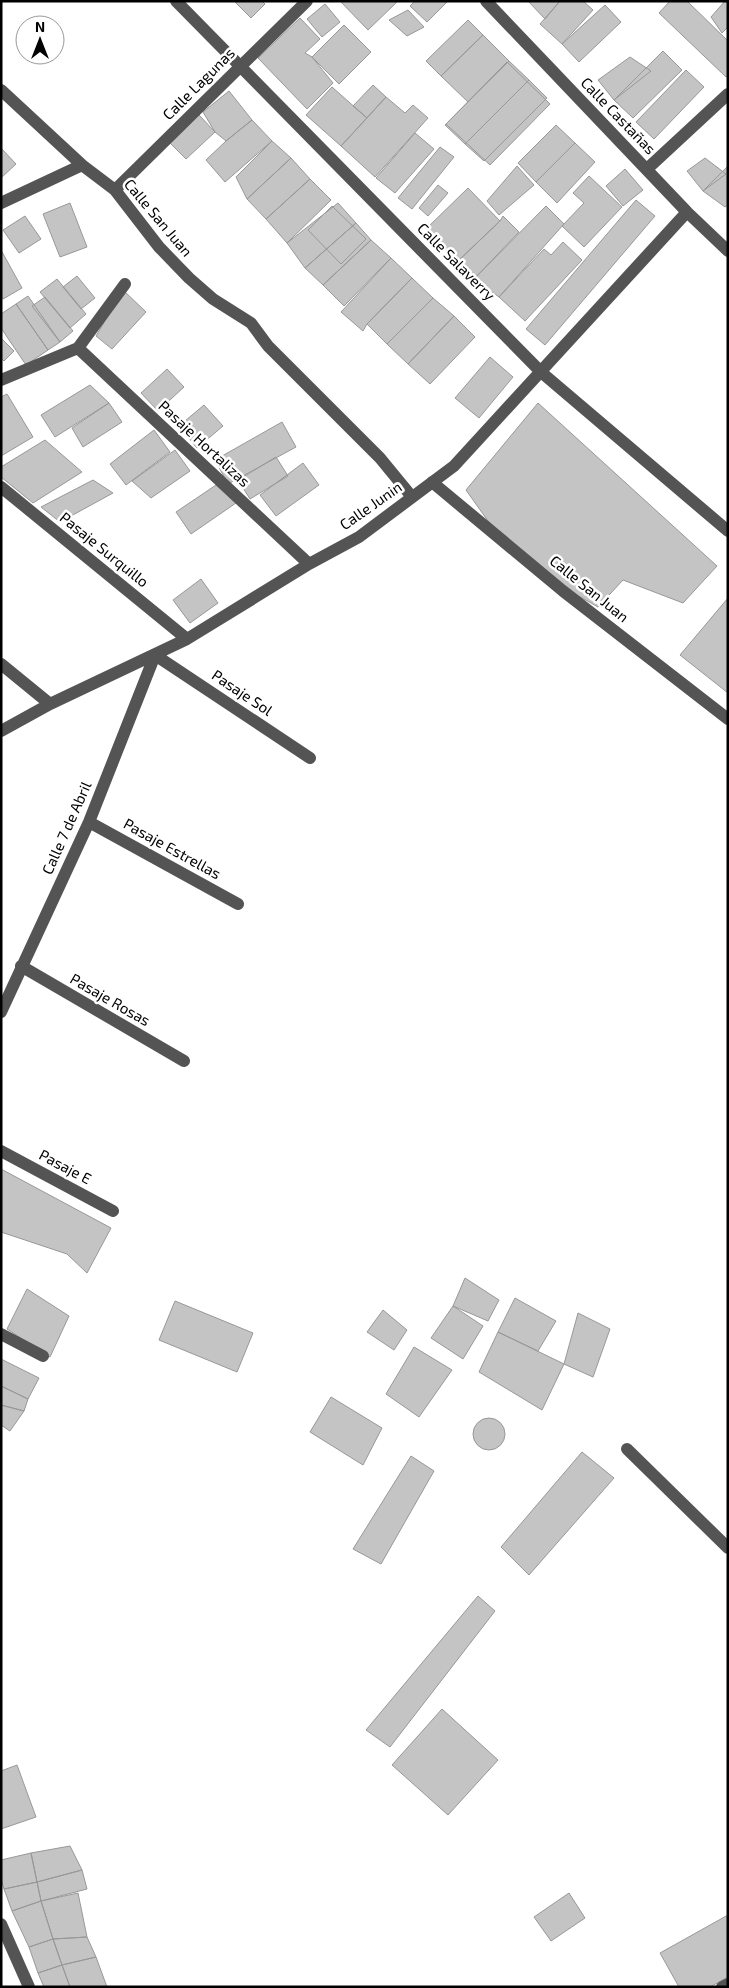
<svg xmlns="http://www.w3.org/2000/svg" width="729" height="1988" viewBox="0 0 729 1988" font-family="'Exo 2',sans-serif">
<rect width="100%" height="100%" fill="#fff"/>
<!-- building -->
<path fill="#c4c4c4" stroke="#989898" d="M234,1h28l3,3 -14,14z
M340,1h58l-30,29z
M415,1h33l-21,21 -17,-16z
M528,1h32l-15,18z
M560,1h23l10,9 -31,34 -22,-20z
M670,1h17l41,40v34l-2,2 -67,-64z
M725,1h3v26l-6,6 -11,-16z
M325,4l15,18 -18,15 -15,-18z
M605,5l16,17 -42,40 -17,-18z
M408,10l16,17 -17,9 -18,-16z
M300,18l20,21 -15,14 7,4 21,26 -26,26 -49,-51z
M468,20l15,15 -42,41 -15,-15z
M344,25l27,27 -32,32 -27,-27z
M483,35l26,26 -41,41 -27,-26z
M663,51l19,19 -49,48 -19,-18z
M630,57l21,14 -37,29 -16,-20z
M509,61l20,19 -64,64 -20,-19z
M507,62l43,42 -60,61 -44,-41z
M686,70l18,17 -50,52 -18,-17z
M529,80l18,18 -63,63 -19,-17z
M373,85l13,12 -19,21 -14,-12z
M332,87l35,31 -26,28 -35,-31z
M229,91l23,29 -26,21 -11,-9 -12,-20z
M386,97l19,16 8,-8 15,13 -53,59 -34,-31z
M199,115l16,17 -29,27 -16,-16z
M252,120l20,21 -47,41 -19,-22 20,-19z
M556,125l19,18 -39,39 -18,-19z
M415,133l19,16 -39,44 -19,-15z
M272,141l19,17 -44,41 -11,-22z
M575,143l20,19 -38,41 -21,-21z
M440,147l14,10 -42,52 -14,-11z
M1,148l15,16 -15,14z
M291,158l19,21 -44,40 -19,-20z
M705,158l21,16 -23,17 -16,-20z
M517,166l17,19 -35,30 -12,-14z
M728,166v39l-3,2 -22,-16z
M625,169l18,21 -20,16 -17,-20z
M589,176l33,31 -38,40 -22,-21 22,-23 -11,-10z
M310,179l21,21 -44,43 -21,-24z
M438,185l10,8 -20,23 -9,-8z
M468,188l32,33 -43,41 -31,-33z
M636,200l19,16 -110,129 -19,-16z
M70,203l17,44 -27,10 -17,-43z
M338,203l18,20 -51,45 -18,-25z
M332,206l34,33 -25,25 -33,-34z
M546,206l18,18 -65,73 -25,-18z
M25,216l16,23 -22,14 -16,-23z
M503,216l16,16 -45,47 -17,-17 43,-41z
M356,223l15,17 -48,45 -18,-17z
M371,240l20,18 -47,48 -21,-21z
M563,242l19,18 -57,61 -26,-24 45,-48 7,6z
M1,250l21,38 -19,11 -2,-3z
M391,258l21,20 -45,46 -4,7 -22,-19z
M77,276l18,22 -14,11 -18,-22z
M412,278l21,20 -46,46 -20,-20z
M57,279l29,35 -16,14 -30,-36z
M123,290l23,22 -34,37 -16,-13z
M28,296l32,46 -12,8 -32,-46z
M45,297l28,34 -13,11 -28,-36z
M433,298l21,18 -46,48 -21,-20z
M16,304l32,46 -22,15 -25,-37v-14z
M454,316l21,21 -45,47 -22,-20z
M1,338l13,13 -10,10 -3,-3z
M490,357l23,20 -34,41 -24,-20z
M167,369l17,18 -26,24 -17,-18z
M90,385l19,18 -54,34 -14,-22z
M7,394l26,43 -32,19v-59z
M109,403l13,19 -39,25 -11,-19z
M538,403l179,163 -34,37 -60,-23 -25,27 -44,-25 -66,-61 -22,-31z
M204,405l19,21 -26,22 -18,-22z
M282,422l14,25 -68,37 -13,-24z
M154,430l16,22 -44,33 -16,-21z
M45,440l37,32 -49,31 -32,-26v-10z
M175,450l15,21 -39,27 -19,-17z
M276,457l12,19 -38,23 -12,-19z
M303,463l16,22 -43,31 -16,-21z
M93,480l20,13 -53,29 -19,-15z
M216,485l20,18 -45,31 -15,-22z
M201,579l17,24 -28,20 -17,-23z
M728,598v95l-48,-38z
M1,1169l110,59 -24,45 -20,-19 -66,-22z
M465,1278l34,22 -11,21 -35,-15z
M27,1289l42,27 -19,41 -43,-28z
M515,1298l41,23 -18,30 -40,-19z
M175,1301l78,32 -16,39 -78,-32z
M453,1306l30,20 -20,33 -32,-21z
M383,1310l24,20 -13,20 -27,-18z
M578,1313l32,16 -17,48 -29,-13z
M498,1332l66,32 -22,46 -63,-38z
M414,1347l38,23 -33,47 -33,-23z
M1,1359l38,19 -11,21 -27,-13z
M1,1386l27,13 -4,12 -23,-6z
M331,1397l51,31 -19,37 -53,-33z
M1,1405l23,6 -14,20 -9,-6z
M473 1434a16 16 0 1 1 32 0a16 16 0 1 1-32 0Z
M582,1452l32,26 -85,97 -28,-28z
M411,1456l23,15 -53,93 -28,-15z
M478,1596l17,15 -105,136 -24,-17z
M442,1709l56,51 -50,55 -56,-50z
M17,1765l19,52 -35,12v-58z
M70,1846l12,24 -45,12 -6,-29z
M31,1853l6,29 -33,7 -3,-10v-19z
M82,1870l5,19 -46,12 -4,-19z
M37,1882l4,19 -29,10 -8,-22z
M78,1893l9,44 -34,2 -12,-38z
M569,1893l16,25 -34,23 -17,-24z
M41,1901l12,38 -24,8 -17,-36z
M728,1915v62l-18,10h-31l-19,-34z
M87,1937l9,20 -34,8 -9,-26z
M53,1939l9,26 -24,8 -9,-26z
M96,1957l11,30h-37l-8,-22z
M62,1965l8,22h-26l-6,-14z"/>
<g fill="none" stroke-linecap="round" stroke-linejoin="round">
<!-- minor -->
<path stroke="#545454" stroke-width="12" d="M176,1l365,371 187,159
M486,1l201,211 41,39
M1,90l81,75 33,25 44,57 30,31 24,21 38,24 17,23 112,112 32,39
M647,169l81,-75
M115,190l192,-189
M1,203l81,-38
M78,348l231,216
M1,380l77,-32 47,-64
M432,482l131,109 165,128
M1,487l186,152
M1,664l49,40
M1,731l49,-27 137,-65 122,-75 50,-27 95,-71 233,-254
M89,822l149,82
M21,966l163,95
M1,1012l88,-190 66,-167 155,103
M1,1151l112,60
M1,1334l42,22
M627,1449l101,99
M1,1924l28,63
M722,1987l6,-3"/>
</g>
<g text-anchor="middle" stroke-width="5" stroke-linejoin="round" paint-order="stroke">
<!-- street labels -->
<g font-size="15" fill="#000" stroke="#fff">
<text transform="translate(199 84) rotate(-45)" y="5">Calle Lagunas</text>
<text transform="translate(618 116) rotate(46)" y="5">Calle Castañas</text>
<text transform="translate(158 218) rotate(50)" y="5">Calle San Juan</text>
<text transform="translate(456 262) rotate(45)" y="5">Calle Salaverry</text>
<text transform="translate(204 444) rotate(43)" y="5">Pasaje Hortalizas</text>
<text transform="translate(371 506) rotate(-35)" y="5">Calle Junin</text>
<text transform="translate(104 550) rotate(39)" y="5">Pasaje Surquillo</text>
<text transform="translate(589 589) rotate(39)" y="5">Calle San Juan</text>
<text transform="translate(242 693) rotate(34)" y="5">Pasaje Sol</text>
<text transform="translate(67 828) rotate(-66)" y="5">Calle 7 de Abril</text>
<text transform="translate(172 849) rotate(29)" y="5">Pasaje Estrellas</text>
<text transform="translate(110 1000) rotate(30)" y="5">Pasaje Rosas</text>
<text transform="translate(65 1167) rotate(28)" y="5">Pasaje E</text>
</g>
</g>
<!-- border -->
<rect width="729" height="1988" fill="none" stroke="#000000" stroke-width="5"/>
<!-- north arrow -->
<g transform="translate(40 40)"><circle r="24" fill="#ffffff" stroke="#999999"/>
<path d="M0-4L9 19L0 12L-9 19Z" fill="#000000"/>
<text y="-8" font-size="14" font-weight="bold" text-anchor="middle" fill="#000000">N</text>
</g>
</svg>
